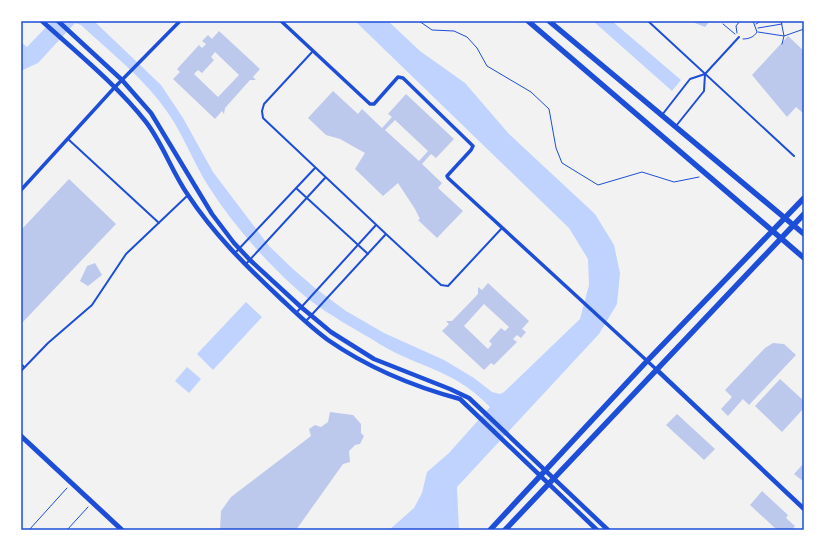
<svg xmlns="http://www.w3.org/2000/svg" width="825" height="551" viewBox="0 0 825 551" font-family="Inter,sans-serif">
<rect width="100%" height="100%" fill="#f2f2f2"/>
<!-- water -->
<path fill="#bfd3fe" d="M52,21h42l67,64 22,33 30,54 56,74 24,23 22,19 31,23 38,22 60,27 30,18 18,14 8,2 4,-2 76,-73 9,-34 -1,-26 -19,-31 -214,-207h33l32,30 45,32 44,51 86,80 19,31 6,28 -3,31 -18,30 -142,153 2,43h-31l-1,-2 -3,2h-35l25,-22 8,-15 5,-21 22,-19 41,-46c-31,-32 -56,-36 -94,-54 -11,-5 -22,-13 -33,-19 -26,-15 -51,-30 -72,-50 -31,-29 -59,-61 -82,-97 -15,-23 -25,-51 -41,-74 -23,-34 -57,-60 -87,-88l-6,-2 -37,40 -17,8v-29l6,5z
M593,21h19l69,59 -9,11z
M246,302l16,15 -49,53 -16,-16z
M187,367l14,12 -12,14 -14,-12z"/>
<!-- building -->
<path fill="#bdc9ec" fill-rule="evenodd" d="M690,21h20l-5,6z
M219,31l41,38 -7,8 3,3h-6l-25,28 -1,6 -2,-3 -7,8 -42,-40 7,-7 -3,-3 22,-24 3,3 4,-4 -4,-3 6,-6 4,4zM215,52l24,23 -21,22 -24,-23 4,-4 4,3 12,-13 -3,-3z
M788,36l16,15v63l-8,-7 -9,10 -35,-42z
M333,91l25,23 4,-5 20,19 10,-11 -4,-3 18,-20 48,45 -18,19 -5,-4 -9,10 20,19 -4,5 25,23 -26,27 -19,-18 2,-1 -5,-10 -17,-26 -15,13 -28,-27 10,-16 -25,-14 -14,-4 -18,-17zM395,120l33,31 -9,10 -34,-31z
M69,179l47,45 -95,100v-94z
M95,263l7,12 -14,11 -8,-5 7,-15z
M488,283l41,38 -7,8 4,3 -5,6 -4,-3 -4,4 4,3 -23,23 -3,-2 -7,7 -42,-39 7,-7 -3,-3h6l26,-27v-7l4,3zM484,304l25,23 -4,4 -4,-3 -12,13 3,3 -4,5 -24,-23z
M773,343l11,1 12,11 -47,50 -6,-6 -15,17 -7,-7 11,-12 -7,-7 40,-42z
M780,379l24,22v7l-22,24 -27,-26z
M330,412l23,3 8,9v9l3,3 -4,8 -5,1 -6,6 1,11 -7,2 -47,66h-76l1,-19 10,-14 80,-61 -2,-7 6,-4 6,2 7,-5z
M677,414l38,35 -11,11 -38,-35z
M804,463v19l-10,-8z
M762,491l26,24 -2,3 9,8 -3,4h-15l-27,-25z"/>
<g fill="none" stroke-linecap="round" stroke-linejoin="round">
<!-- path -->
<path stroke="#1d4ed8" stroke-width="1" d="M419,21l13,9 22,1 13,6 10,11 10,18 44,26 18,17 7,39 6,15 36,22 44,-13 32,10 25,-5
M781,21l3,15 -2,8
M723,24l12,10
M756,24l5,-3
M758,28l24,-4
M758,32l26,4 20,-7
M737,33l-1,-7 4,-5
M743,39c6,0 11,-2 14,-7l-4,-11
M29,530l38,-42
M67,530l21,-23"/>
<!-- service -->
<path stroke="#1d4ed8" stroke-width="2" d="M648,21l146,135
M662,115l28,-36 15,-5 34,-37
M676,126l28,-35 1,-17
M68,139l91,84
M296,188l72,66
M386,234l55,51 7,1 54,-58
M235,253l80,-85
M246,264l79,-86
M296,313l80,-88
M306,321l80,-87 -123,-116 -1,-7 2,-7 49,-53
M21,364l3,3
M21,371l27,-28 44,-38 34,-51 61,-58"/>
<!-- minor -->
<path stroke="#1d4ed8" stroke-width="3.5" d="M281,21l89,83h4l24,-27 5,1 70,68 -2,4 -24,26 1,2 209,192
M21,190l93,-102 66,-67"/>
<!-- tertiary -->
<path stroke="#1d4ed8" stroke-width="4.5" d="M42,21c35,32 74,63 104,101 17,22 26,50 42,73 25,38 57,70 90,101 16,15 32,31 50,44 39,27 87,47 132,59l137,131
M58,21l64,59 29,33 61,101 22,29 16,17 51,47 30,25 43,27 76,30 19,9 139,132
M657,370l147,139"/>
<!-- secondary -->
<path stroke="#1d4ed8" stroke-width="5" d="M21,436l101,94"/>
<!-- primary -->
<path stroke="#1d4ed8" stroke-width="5.5" d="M528,21l276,237
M549,21l255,213
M490,530l157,-169 157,-163
M505,530l299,-316"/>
</g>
<!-- border -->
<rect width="825" height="551" fill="none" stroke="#ffffff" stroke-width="44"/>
<rect x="22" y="22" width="781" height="507" fill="none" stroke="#1d4ed8" stroke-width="1.5"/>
</svg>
